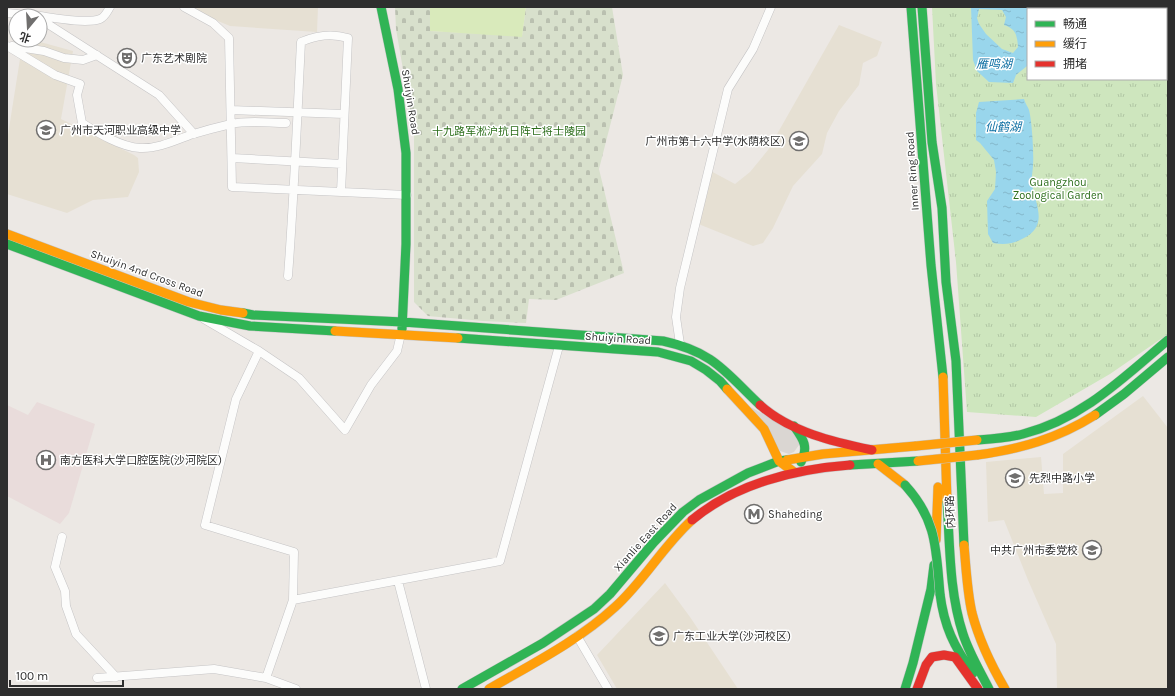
<svg xmlns="http://www.w3.org/2000/svg" width="1175" height="696" viewBox="0 0 1175 696" font-family="Karla,'Noto Sans SC',sans-serif">
<defs>
<pattern id="cemetery-stones" width="16" height="16" patternUnits="userSpaceOnUse"><rect width="16" height="16" fill="#d8e0cc"/><path d="M2 7V4a2 2 0 0 1 4 0v3zM10 15v-3a2 2 0 0 1 4 0v3z" fill="#bac0b0"/></pattern>
<pattern id="park-tufts" width="24" height="20" patternUnits="userSpaceOnUse"><rect width="24" height="20" fill="#cee6be"/><path d="M3 7l-1-3M5 7V3M7 7l1-3M15 17l-1-3M17 17v-4M19 17l1-3" fill="none" stroke="#b1c6a4"/></pattern>
<pattern id="water-ripples" width="26" height="14" patternUnits="userSpaceOnUse"><rect width="26" height="14" fill="#99d6ec"/><path d="M2 4q2-2 4 0t4 0M15 11q2-2 4 0t4 0" fill="none" stroke="#84b8cb"/></pattern>
</defs>
<rect width="100%" height="100%" fill="#ece8e4"/>
<!-- education -->
<path fill="#e6e0d3" d="M188,7h130l-1,25 -87,-6 -43,-18z
M839,25l43,17 -5,14 -14,7 -4,22 -20,26 -12,22 -5,21 -29,32 -20,42 -10,15 -10,3 -62,-25 16,-52 28,15 15,-12 18,-22z
M23,40h10l40,11 -12,68 73,36 4,3 1,14 -11,25 -35,3 -26,13 -60,-19v-53z
M1143,396l25,32v261h-111l-1,-45 -28,-64 -24,-60 -16,2 -2,-60 55,-5 3,37 19,-1v-39z
M665,583l25,34 48,72h-121l-20,-34z"/>
<!-- medical -->
<path fill="#e9dcdb" d="M37,402l58,22 -26,89 -9,11 -53,-28v-91l21,10z"/>
<!-- cemetery -->
<path fill="url(#cemetery-stones)" d="M395,7h35v24l92,5 4,-29h86l11,68 -24,94 25,104 -68,27 -27,-1 -3,24 -43,-2 -55,-5 -14,-14v-169l-18,-104z"/>
<!-- park -->
<path fill="url(#park-tufts)" fill-rule="evenodd" d="M932,7h236v327l-58,40 -74,43 -69,-5 -11,-150 -20,-178zM1028,9h138v70h-138z"/>
<!-- pitch -->
<path fill="#d9eabb" d="M430,7h96l-4,30 -92,-6z"/>
<!-- plaza -->
<path fill="#dad6d2" d="M751,407l45,27 3,5v6l-5,7 -5,2 -9,-3z"/>
<!-- water -->
<path fill="url(#water-ripples)" fill-rule="evenodd" d="M971,7h144l-5,2h-82l-1,57 -11,9 -3,8 -24,-1 -12,-11 -4,-11zM979,9l23,1 4,7 -2,8c12,4 13,10 14,22l-5,6 -11,-4 -16,-15 -7,-10 -2,-6z
M1024,99c1,4 4,8 5,11 3,11 5,44 4,55 0,6 -2,13 -1,18 3,22 18,43 -10,56 -9,5 -18,6 -29,4l-5,-9 -1,-33 8,-12 1,-17 -2,-12 -14,-17 -4,-3v-27l3,-11z"/>
<g fill="none" stroke-linecap="round" stroke-linejoin="round">
<defs>
<path id="street" d="M184,7l29,16 16,15 3,149 175,8
M7,13l30,3
M40,16c14,2 47,8 60,3 5,-2 7,-7 10,-12
M40,19l119,76 35,39
M7,46l48,29 25,9 -3,11 5,28c16,10 39,24 58,25 17,1 34,-7 50,-13 13,-4 28,-8 41,-11 18,-4 37,-1 55,-1
M12,46l32,5 20,7 19,2 14,-5
M231,110l113,4
M232,158l110,6
M288,276c6,-78 9,-156 13,-234 16,-7 30,-9 47,-4l-7,154
M204,319l55,32 40,27 46,52 26,-45 26,-34 4,-17
M680,344l-4,-27 4,-29 48,-199 25,-40 18,-42
M259,351l-23,48 -31,126 89,27 -1,48
M62,537l-7,30 10,24 1,15 10,28 40,43
M398,581l28,108
M577,636l31,53
M97,678l117,-9 52,9 30,11
M266,678l27,-78 207,-39 59,-215"/>
<path id="fast" d="M381,7l17,82 8,64v91l-4,85
M911,7l20,258 12,112
M922,7l10,135 10,66 4,74 10,79 8,184
M7,244l192,72 51,10 85,5
M243,313l10,2 150,7 260,19c51,11 62,31 97,64
M458,338l200,14 33,9 15,9 14,11 7,8
M1095,415l29,-21 44,-37
M794,426c9,13 15,20 7,36
M977,440c15,-1 31,-2 46,-6 59,-15 100,-56 145,-94
M850,465l68,-4
M947,501c3,44 2,90 16,133 6,19 17,37 26,55
M940,594c4,32 14,53 33,79
M913,663l18,-74 3,-24
M462,689l81,-46 51,-34 16,-15 44,-52 29,-30 16,-12 49,-27 31,-12 8,-1
M905,689l8,-26"/>
<path id="slow" d="M7,234l182,68 32,8 22,3
M335,331l123,7
M943,377l4,124
M727,389l37,40 15,32 15,11
M977,455c43,-6 80,-16 118,-40
M787,460l36,-6 93,-8
M878,464l27,21
M936,540l2,-53
M964,545c2,22 3,46 8,68 7,27 19,52 33,76
M489,689c43,-25 89,-48 126,-82 29,-26 48,-61 77,-87"/>
<path id="jam" d="M760,405c30,27 74,37 112,45
M692,520c43,-36 103,-51 158,-55
M917,689l9,-24 6,-8 12,-2 11,2 23,32"/>
</defs>
<!-- street casing -->
<use href="#street" stroke="#c5c4c5" stroke-width="9"/>
<!-- fast casing -->
<use href="#fast" stroke="#c5c4c5" stroke-width="10"/>
<!-- slow casing -->
<use href="#slow" stroke="#c5c4c5" stroke-width="10"/>
<!-- jam casing -->
<use href="#jam" stroke="#c5c4c5" stroke-width="10"/>
<!-- street -->
<use href="#street" stroke="#fcfcfb" stroke-width="8"/>
<!-- fast -->
<use href="#fast" stroke="#30b455" stroke-width="9"/>
<!-- slow -->
<use href="#slow" stroke="#ff9f0a" stroke-width="9"/>
<!-- jam -->
<use href="#jam" stroke="#e5322d" stroke-width="9"/>
<defs>
<path id="fast-bridge" d="M905,485c32,35 31,64 35,109"/>
<path id="slow-bridge" d="M916,446l61,-6
M918,461l59,-6"/>
</defs>
<!-- fast-bridge casing -->
<use href="#fast-bridge" stroke="#c5c4c5" stroke-width="10" stroke-linecap="butt"/>
<!-- slow-bridge casing -->
<use href="#slow-bridge" stroke="#c5c4c5" stroke-width="10" stroke-linecap="butt"/>
<!-- fast-bridge -->
<use href="#fast-bridge" stroke="#30b455" stroke-width="9"/>
<!-- slow-bridge -->
<use href="#slow-bridge" stroke="#ff9f0a" stroke-width="9"/>
</g>
<!-- icons -->
<defs>
<symbol id="theatre-ring" viewBox="-11 -11 22 22"><circle r="9.5" fill="#fff" stroke="#706f6e" stroke-width="1.5"/><path d="M-5-5.5Q0-4 5-5.5V0Q5 5 0 6Q-5 5-5 0ZM-3.3-2.5H-1v1.5H-3.3ZM1-2.5H3.3v1.5H1ZM-2.8 1Q0 5.5 2.8 1Z" fill="#706f6e"/></symbol>
<symbol id="school-ring" viewBox="-11 -11 22 22"><circle r="9.5" fill="#fff" stroke="#706f6e" stroke-width="1.5"/><path d="M0-5L7-2L0 1L-7-2ZM-4 1L0 2.5L4 1V4Q0 6-4 4Z" fill="#706f6e"/></symbol>
<symbol id="hospital-ring" viewBox="-11 -11 22 22"><circle r="9.5" fill="#fff" stroke="#706f6e" stroke-width="1.5"/><path d="M-5-5h3v3.5h4V-5h3V5h-3V1.5h-4V5h-3Z" fill="#706f6e"/></symbol>
<symbol id="metro-ring" viewBox="-11 -11 22 22"><circle r="9.5" fill="#fff" stroke="#706f6e" stroke-width="1.5"/><path d="M-5.5 5V-5H-3L0 0L3-5H5.5V5H3V-.5L0 4L-3-.5V5Z" fill="#706f6e"/></symbol>
<symbol id="university-ring" viewBox="-11 -11 22 22"><circle r="9.5" fill="#fff" stroke="#706f6e" stroke-width="1.5"/><path d="M0-5L7-2L0 1L-7-2ZM-4 1L0 2.5L4 1V4Q0 6-4 4Z" fill="#706f6e"/></symbol>
</defs>
<g fill-rule="evenodd">
<use href="#theatre-ring" x="116" y="47" width="22" height="22"/>
<use href="#school-ring" x="35" y="119" width="22" height="22"/>
<use href="#school-ring" x="788" y="130" width="22" height="22"/>
<use href="#hospital-ring" x="35" y="449" width="22" height="22"/>
<use href="#school-ring" x="1004" y="467" width="22" height="22"/>
<use href="#metro-ring" x="743" y="503" width="22" height="22"/>
<use href="#university-ring" x="1081" y="539" width="22" height="22"/>
<use href="#university-ring" x="648" y="625" width="22" height="22"/>
</g>
<g text-anchor="middle" stroke-width="3" stroke-linejoin="round" paint-order="stroke">
<!-- poi labels -->
<g font-size="11" fill="#2e2e2e" stroke="#fff" text-anchor="start">
<text x="141" y="62">广东艺术剧院</text>
<text x="60" y="134">广州市天河职业高级中学</text>
<text x="785" y="145" text-anchor="end">广州市第十六中学(水荫校区)</text>
<text x="60" y="464">南方医科大学口腔医院(沙河院区)</text>
<text x="1029" y="482">先烈中路小学</text>
<text x="768" y="518">Shaheding</text>
<text x="1078" y="554" text-anchor="end">中共广州市委党校</text>
<text x="673" y="640">广东工业大学(沙河校区)</text>
</g>
<!-- street labels -->
<g font-size="11" fill="#2e2e2e" stroke="#fff">
<text transform="translate(411 102) rotate(81)" y="4">Shuiyin Road</text>
<text transform="translate(912 171) rotate(-94)" y="4">Inner Ring Road</text>
<text transform="translate(147 273) rotate(20)" y="4">Shuiyin 4nd Cross Road</text>
<text transform="translate(618 338) rotate(4)" y="4">Shuiyin Road</text>
<text transform="translate(950 512) rotate(-93)" y="4">内环路</text>
<text transform="translate(645 537) rotate(-48)" y="4">Xianlie East Road</text>
</g>
<!-- park labels -->
<g font-size="11" fill="#2c6e1b" stroke="#fff">
<text x="509" y="135">十九路军淞沪抗日阵亡将士陵园</text>
<text x="1058" y="186">Guangzhou<tspan x="1058" dy="13">Zoological Garden</tspan></text>
</g>
<!-- water labels -->
<g font-size="12" font-style="italic" fill="#0d6fa3" stroke="#fff">
<text x="994" y="68">雁鸣湖</text>
<text x="1003" y="131">仙鹤湖</text>
</g>
</g>
<!-- border -->
<rect width="1175" height="696" fill="none" stroke="#2e2e2e" stroke-width="16"/>
<!-- legend -->
<rect x="1027" y="8" width="140" height="72" fill="#ffffff" stroke="#ababab"/>
<rect x="1035" y="21" width="20" height="6" fill="#30b455" stroke="#ababab"/>
<text x="1063" y="28" font-size="12" fill="#2e2e2e">畅通</text>
<rect x="1035" y="41" width="20" height="6" fill="#ff9f0a" stroke="#ababab"/>
<text x="1063" y="48" font-size="12" fill="#2e2e2e">缓行</text>
<rect x="1035" y="61" width="20" height="6" fill="#e5322d" stroke="#ababab"/>
<text x="1063" y="68" font-size="12" fill="#2e2e2e">拥堵</text>
<!-- north arrow -->
<g transform="translate(28 28) rotate(198)"><circle r="19" fill="#ffffff" stroke="#ababab"/>
<path d="M0-3L7 15L0 10L-7 15Z" fill="#706f6e"/>
<text y="-6" font-size="11" font-weight="bold" text-anchor="middle" fill="#2e2e2e">北</text>
</g>
<!-- scale -->
<path d="M10 680v6h113v-6" fill="none" stroke="#2e2e2e" stroke-width="2"/>
<text x="16" y="680" font-size="12" fill="#2e2e2e" stroke="#ffffff" stroke-width="3" paint-order="stroke">100 m</text>
</svg>
